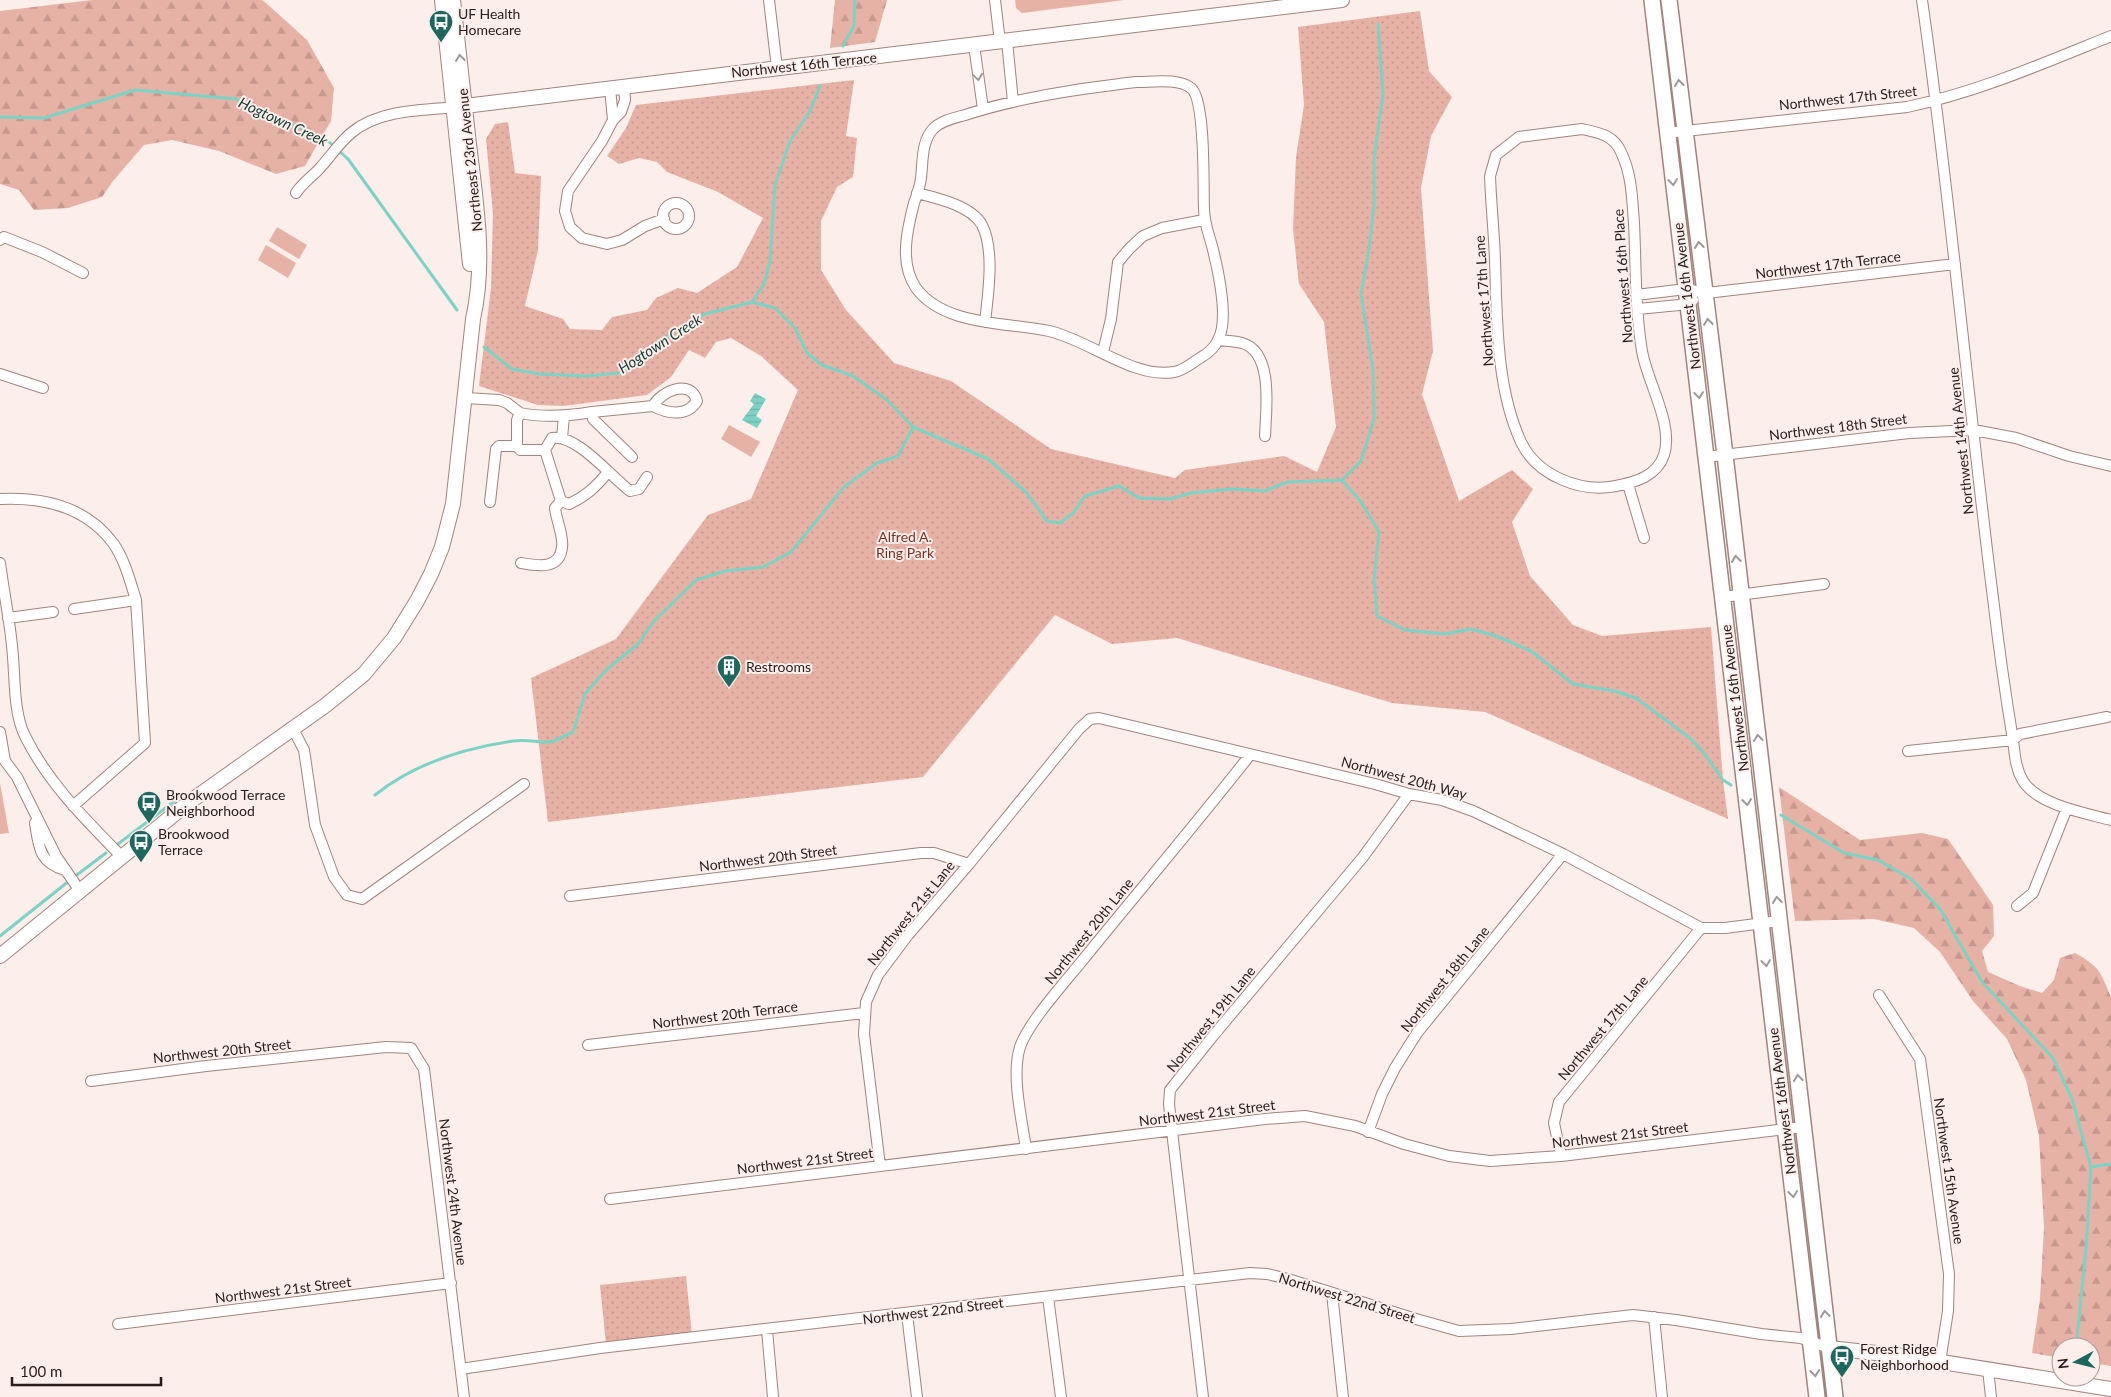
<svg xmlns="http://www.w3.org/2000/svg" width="2111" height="1397" viewBox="0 0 2111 1397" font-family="Lato,sans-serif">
<defs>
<pattern id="forest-firs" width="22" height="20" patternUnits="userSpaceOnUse" patternTransform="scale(1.25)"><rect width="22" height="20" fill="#e7b2a6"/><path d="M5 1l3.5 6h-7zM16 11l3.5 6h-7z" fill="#c6988e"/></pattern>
<pattern id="park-dots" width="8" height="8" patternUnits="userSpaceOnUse" patternTransform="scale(1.25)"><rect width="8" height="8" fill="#e7b2a6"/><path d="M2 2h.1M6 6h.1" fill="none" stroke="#c6988e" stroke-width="1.8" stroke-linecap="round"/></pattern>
<pattern id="water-rules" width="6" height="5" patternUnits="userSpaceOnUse" patternTransform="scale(1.25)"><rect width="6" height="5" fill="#7dd2c6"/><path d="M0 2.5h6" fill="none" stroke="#6cb4aa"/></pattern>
</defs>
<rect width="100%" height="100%" fill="#fbeeeb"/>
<!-- forest -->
<path fill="url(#forest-firs)" d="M92,0h170l4,3 41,37 27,48 -3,33 -26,45 -29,8 -57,-23 -47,-11 -28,5 -31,36 -11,16 -34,11 -34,2 -15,-20 -19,-6v-173z
M835,0h52l-12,42 -45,6z
M1779,787l81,53 62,-7 26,6 45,66 1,31 -12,15 6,21 32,14 22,7 12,-13 6,-22 15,-5c25,14 25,18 36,44v369l-20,-3v-16h-30v11l-29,-5 8,-54 4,-71 -5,-92 -13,-56 -19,-41 -34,-38 -33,-49 -26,-24 -40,-9 -79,2z"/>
<!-- park -->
<path fill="url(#park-dots)" d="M1420,11l9,60 23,26 -21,39 -10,52 12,163 -11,43 37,107 53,-31 21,19 -21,33 18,54 43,49 29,11 109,-9 12,153 5,39 -243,-107 -93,-9 -215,-65 -65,6 -57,-29 -132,162 -375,45 -17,-144 85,-39 92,-124 43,-16 47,-109 -37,-34 -30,-18 -15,4 -11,16 -16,-8 -18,27 -24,18 -84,11 -25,-1 -59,-19 12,-98 2,-74 -7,-75 9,-15 13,-2 7,51 26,3 -3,74 -13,56 38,13 7,10 32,1 10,-13 35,-7 9,-12 22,-10 19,5 40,-26 26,-49 -45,-26 -51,-20 -10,-10 -18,-4 -20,6 -12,-8 19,-28 10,-23 218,-25 -8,56 11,2 -4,39 -16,10 -16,34v49l25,40 48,53 57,18 100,68 124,29 10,-8 99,-14 33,16 19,-45 -12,-105 -25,-38 -6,-55 3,-72 8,-52 -6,-78z
M686,1276l6,59 -86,9 -6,-59z"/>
<!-- pitch -->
<path fill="#e7b2a6" d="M1015,0h109l-102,13 -6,-5z
M277,227l30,18 -8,14 -30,-18z
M266,245l30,18 -8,15 -30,-18z
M729,425l31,17 -9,15 -30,-18z
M0,783l9,50 -9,1z"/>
<!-- water -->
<path fill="url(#water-rules)" d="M755,393l11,6 -10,17 6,4 -5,8 -15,-8 12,-16 -4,-3z"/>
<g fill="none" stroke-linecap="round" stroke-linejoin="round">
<!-- stream -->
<path stroke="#7dd2c6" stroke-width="3" d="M843,46l11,-20 1,-26
M0,117l44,1 91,-28 101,9 91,41 21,19 109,151
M752,302l23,6 20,20 12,25 15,12 31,11 34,24 26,27 75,32 38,33 21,29 13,2 13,-10 12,-17 34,-10 20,12 31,1 21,-6 41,-4 33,2 22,-9 55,-2 19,22 18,30 -5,47 3,37 28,14 40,4 26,-5 25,7 35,15 42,33 41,7 22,7 55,41 12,13 20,28 8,5
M752,302l12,-18 6,-23 5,-76 15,-44 20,-30 10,-25
M484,347l28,22 27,5 47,2 34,-3 54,-42 31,-17 47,-12
M1342,480l19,-19 13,-42 -1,-49 -12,-76 8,-45 5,-45v-46l9,-64 -5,-70
M375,795c40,-32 89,-47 138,-54 12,-2 23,1 35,1 8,0 17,-7 25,-10l12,-38 21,-24 32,-26 16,-23 42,-41 29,-9 38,-4 28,-15 53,-65 33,-24 21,-7 15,-29
M1781,815l63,38 34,7 33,19 29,30 42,73 71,76 19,41 19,68 20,-3
M118,844l66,-50
M74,877l32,-24
M0,936l69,-55
M2076,1347l10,-98 5,-82"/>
<defs>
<path id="minor" d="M769,0l8,68
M995,0l5,42
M1922,0c29,201 46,404 72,606 5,43 11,85 18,128 3,16 2,32 11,47 15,24 62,32 88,39
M1007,41l6,61
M974,45l9,64
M1136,82c16,0 42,-4 55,6 15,12 12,100 13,121 0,16 7,30 10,45 5,21 15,66 4,86 -3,7 -11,14 -18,18 -8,5 -17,13 -26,14 -40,7 -85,-32 -125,-41 -43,-9 -105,-5 -133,-43 -17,-25 -9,-58 -2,-85 3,-8 6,-16 7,-25 2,-15 0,-36 12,-49 7,-8 21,-11 32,-14 56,-18 113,-26 171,-33z
M624,86l1,14 -4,12 -8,8 -11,21 -34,50 -3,20 5,16 12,11 25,6 15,-4 23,-14 19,-7
M610,88l3,32
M1582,129c17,4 32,6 39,23 11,23 11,46 13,71 2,42 1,86 8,128 5,31 32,73 22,104 -7,21 -28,27 -48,31 -35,7 -79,-10 -95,-44 -25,-54 -24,-123 -26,-182 -1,-28 -4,-56 -5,-84l6,-21 23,-18z
M1667,133l240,-26c71,-15 137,-44 204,-71
M296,193c7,-11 16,-16 24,-25 10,-11 20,-26 31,-35 29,-24 73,-23 108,-26
M917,193c20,5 55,13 65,32 13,25 6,70 3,97
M663 216a13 13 0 1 1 26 0a13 13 0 1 1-26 0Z
M0,240l4,-3 38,15 41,21
M1636,295l50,-6 19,4 10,-1 240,-28
M1638,309l41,-4 14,-5
M1218,340c8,1 17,1 24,3 32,9 24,67 23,93
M1103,352l8,-33 7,-57 12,-14 13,-12 19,-8 42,-8
M0,374l43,14
M466,398l33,2 8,3 13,10 -3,7v26h-18l-3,3 -6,53
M592,412l61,-6c8,-15 38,-28 44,-5 -10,16 -29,13 -44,5
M520,413c24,5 48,3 72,-1l1,7 39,38
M562,438l2,-22
M517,446l3,4h25
M1706,457l203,-24 65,-3 42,8 53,18 42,10
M608,472c-12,15 -22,24 -39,32l-8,-3 -16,-51 7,-12c25,-4 58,38 78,53l9,-2 8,-12
M1628,484l16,54
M0,499c43,-2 86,8 113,44 12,17 17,38 23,57l-62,9
M0,563c4,31 11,63 13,94 2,25 1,57 12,79 23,47 61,84 97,121
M521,563c17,3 39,7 41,-16 2,-10 -6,-28 -7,-39l6,-7
M1723,597l101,-13
M8,618l45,-6
M293,729l11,21 11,75 19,52 13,18 15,4 162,-115
M0,732l5,29 12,16 39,79 24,35
M1908,751l105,-11 7,-6 87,-17
M73,806l72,-63 -9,-143
M35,823c4,25 4,39 30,47
M570,896l351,-43h13l35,11
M2017,906l16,-13 34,-85
M1879,995l41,64 29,215 -1,37 -8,51
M588,1045l276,-32
M91,1081l115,-15 180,-19 25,1 13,21 40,328
M1368,1132l14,-38 13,-26 22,-35 146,-179
M1026,1149c-4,-29 -15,-74 -6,-102 8,-24 45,-65 62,-86 56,-69 113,-136 168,-206
M1561,1156l-7,-33 5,-21 142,-174
M880,1166l-16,-132 2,-32 12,-27 30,-40 61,-71 110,-135 11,-10 9,-1 276,66 34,10 33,6 31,11 90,43 138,74h24l54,-7
M610,1199l655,-80 40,-3 50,10 49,18 45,12 41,5 71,-5 242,-29
M1332,1293l11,104
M1048,1297l13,100
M907,1314l10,83
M1654,1317l8,80
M118,1324l333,-41
M767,1330l6,67
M461,1369l139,-21 650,-75 17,1 21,5 128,40 43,12 52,-2 122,-14 43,5 85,14 40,4 28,10
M1988,1369l3,28
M1203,1397l-31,-266 -3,-27 1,-14 43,-54 150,-179 46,-63"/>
<path id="tertiary" d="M442,0l28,264
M465,106l877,-106
M0,956l188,-153 138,-98 38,-31 30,-36 23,-37 14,-27 11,-27 11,-43 20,-185c13,-57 3,-117 -4,-175 -5,-48 -11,-96 -16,-144
M1829,1348l75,8 207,33"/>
<path id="secondary" d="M1652,0l165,1397
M1669,0l56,455 110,942"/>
</defs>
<!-- minor casing -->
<use href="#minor" stroke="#a2847e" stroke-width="12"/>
<!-- tertiary casing -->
<use href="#tertiary" stroke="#a2847e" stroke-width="16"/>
<!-- secondary casing -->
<use href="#secondary" stroke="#a2847e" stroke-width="18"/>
<!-- minor -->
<use href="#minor" stroke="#fff" stroke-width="10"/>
<!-- tertiary -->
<use href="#tertiary" stroke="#fff" stroke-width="14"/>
<!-- secondary -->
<use href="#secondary" stroke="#fff" stroke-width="15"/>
</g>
<!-- one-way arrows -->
<defs><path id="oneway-chevron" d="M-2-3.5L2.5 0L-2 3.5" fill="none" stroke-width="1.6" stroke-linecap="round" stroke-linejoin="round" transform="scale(1.25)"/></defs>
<g stroke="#9e9998">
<use href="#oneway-chevron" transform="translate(460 58) rotate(-97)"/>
<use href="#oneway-chevron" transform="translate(978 77) rotate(82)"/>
<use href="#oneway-chevron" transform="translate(1679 83) rotate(-97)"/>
<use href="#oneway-chevron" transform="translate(1673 182) rotate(83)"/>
<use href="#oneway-chevron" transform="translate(1699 245) rotate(-97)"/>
<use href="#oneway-chevron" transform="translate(1708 322) rotate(-97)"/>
<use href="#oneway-chevron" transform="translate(1699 395) rotate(83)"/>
<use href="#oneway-chevron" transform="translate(1736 559) rotate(-96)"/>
<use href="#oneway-chevron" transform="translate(1758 738) rotate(-97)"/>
<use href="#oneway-chevron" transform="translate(1747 802) rotate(83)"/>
<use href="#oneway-chevron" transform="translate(1777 900) rotate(-97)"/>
<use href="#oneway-chevron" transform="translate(1766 963) rotate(83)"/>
<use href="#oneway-chevron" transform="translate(1798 1078) rotate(-97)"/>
<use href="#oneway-chevron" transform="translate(1793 1194) rotate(83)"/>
<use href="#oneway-chevron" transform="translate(1825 1314) rotate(-97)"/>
<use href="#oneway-chevron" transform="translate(1815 1373) rotate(84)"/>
</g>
<!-- icons -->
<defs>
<symbol id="bus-pin" viewBox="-11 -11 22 30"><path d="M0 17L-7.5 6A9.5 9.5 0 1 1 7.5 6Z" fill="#1d675f" stroke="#fbeeeb"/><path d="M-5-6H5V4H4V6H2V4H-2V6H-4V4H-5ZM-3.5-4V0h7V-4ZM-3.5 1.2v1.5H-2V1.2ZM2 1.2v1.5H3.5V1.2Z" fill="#fff"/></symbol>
<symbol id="building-pin" viewBox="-11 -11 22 30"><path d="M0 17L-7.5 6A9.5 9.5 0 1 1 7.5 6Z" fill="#1d675f" stroke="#fbeeeb"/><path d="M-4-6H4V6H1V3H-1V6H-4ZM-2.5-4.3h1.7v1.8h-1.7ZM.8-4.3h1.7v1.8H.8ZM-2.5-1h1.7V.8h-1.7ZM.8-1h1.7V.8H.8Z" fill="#fff"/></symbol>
</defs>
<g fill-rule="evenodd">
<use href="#bus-pin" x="427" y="8" width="28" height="38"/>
<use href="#building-pin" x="715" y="653" width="28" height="38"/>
<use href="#bus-pin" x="135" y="789" width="28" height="38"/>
<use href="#bus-pin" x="127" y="828" width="28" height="38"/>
<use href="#bus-pin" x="1828" y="1343" width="28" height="38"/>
</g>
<g text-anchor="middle" stroke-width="4" stroke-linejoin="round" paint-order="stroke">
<!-- poi labels -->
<g font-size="14" fill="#271c1a" stroke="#fbeeeb" text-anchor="start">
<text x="458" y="19">UF Health<tspan x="458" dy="16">Homecare</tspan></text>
<text x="746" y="672">Restrooms</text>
<text x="166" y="800">Brookwood Terrace<tspan x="166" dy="16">Neighborhood</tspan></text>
<text x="158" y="839">Brookwood<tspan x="158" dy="16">Terrace</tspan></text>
<text x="1860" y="1354">Forest Ridge<tspan x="1860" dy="16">Neighborhood</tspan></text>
</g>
<!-- street labels -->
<g font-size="14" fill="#271c1a" stroke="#fbeeeb">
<text transform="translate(804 65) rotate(-6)" y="5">Northwest 16th Terrace</text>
<text transform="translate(1848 98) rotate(-6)" y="5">Northwest 17th Street</text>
<text transform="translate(470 160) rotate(-96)" y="5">Northeast 23rd Avenue</text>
<text transform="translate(1828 265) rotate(-7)" y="5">Northwest 17th Terrace</text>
<text transform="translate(1623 276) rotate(-94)" y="5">Northwest 16th Place</text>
<text transform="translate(1687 296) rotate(-97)" y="5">Northwest 16th Avenue</text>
<text transform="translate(1484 301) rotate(-94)" y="5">Northwest 17th Lane</text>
<text transform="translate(1838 427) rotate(-7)" y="5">Northwest 18th Street</text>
<text transform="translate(1961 441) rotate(-96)" y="5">Northwest 14th Avenue</text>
<text transform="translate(1735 698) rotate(-97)" y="5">Northwest 16th Avenue</text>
<text transform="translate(1404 778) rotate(15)" y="5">Northwest 20th Way</text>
<text transform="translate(768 858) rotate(-7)" y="5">Northwest 20th Street</text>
<text transform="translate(911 913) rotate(-51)" y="5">Northwest 21st Lane</text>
<text transform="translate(1089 931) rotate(-51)" y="5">Northwest 20th Lane</text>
<text transform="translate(1445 979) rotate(-51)" y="5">Northwest 18th Lane</text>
<text transform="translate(725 1015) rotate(-7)" y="5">Northwest 20th Terrace</text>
<text transform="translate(1211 1019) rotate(-51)" y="5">Northwest 19th Lane</text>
<text transform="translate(1603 1028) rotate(-50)" y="5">Northwest 17th Lane</text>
<text transform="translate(222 1051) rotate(-6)" y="5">Northwest 20th Street</text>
<text transform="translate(1782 1101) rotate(-97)" y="5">Northwest 16th Avenue</text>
<text transform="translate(1207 1113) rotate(-7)" y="5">Northwest 21st Street</text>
<text transform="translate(1620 1135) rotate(-7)" y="5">Northwest 21st Street</text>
<text transform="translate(805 1161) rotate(-7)" y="5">Northwest 21st Street</text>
<text transform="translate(1949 1171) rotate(82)" y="5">Northwest 15th Avenue</text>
<text transform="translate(453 1192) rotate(83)" y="5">Northwest 24th Avenue</text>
<text transform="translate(283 1290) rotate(-7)" y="5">Northwest 21st Street</text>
<text transform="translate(1347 1298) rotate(17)" y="5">Northwest 22nd Street</text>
<text transform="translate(933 1311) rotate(-7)" y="5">Northwest 22nd Street</text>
</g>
<!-- park labels -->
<g font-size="14" fill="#803021" stroke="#fbeeeb">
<text x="905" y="542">Alfred A.<tspan x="905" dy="16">Ring Park</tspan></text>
</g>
<!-- water labels -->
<g font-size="15" font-style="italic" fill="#123a36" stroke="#fbeeeb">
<text transform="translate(283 122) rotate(25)" y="5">Hogtown Creek</text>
<text transform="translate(660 344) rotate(-33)" y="5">Hogtown Creek</text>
</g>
</g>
<!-- north arrow -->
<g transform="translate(2076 1362) rotate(263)"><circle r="24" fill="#fbeeeb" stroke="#a69a97"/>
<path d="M0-4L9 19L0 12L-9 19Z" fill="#1d675f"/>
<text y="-8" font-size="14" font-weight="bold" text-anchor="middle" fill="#271c1a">N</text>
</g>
<!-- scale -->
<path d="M12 1377v8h149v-8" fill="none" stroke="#271c1a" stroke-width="2.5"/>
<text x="20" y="1377" font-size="15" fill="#271c1a" stroke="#fbeeeb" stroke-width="4" paint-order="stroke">100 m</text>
</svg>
